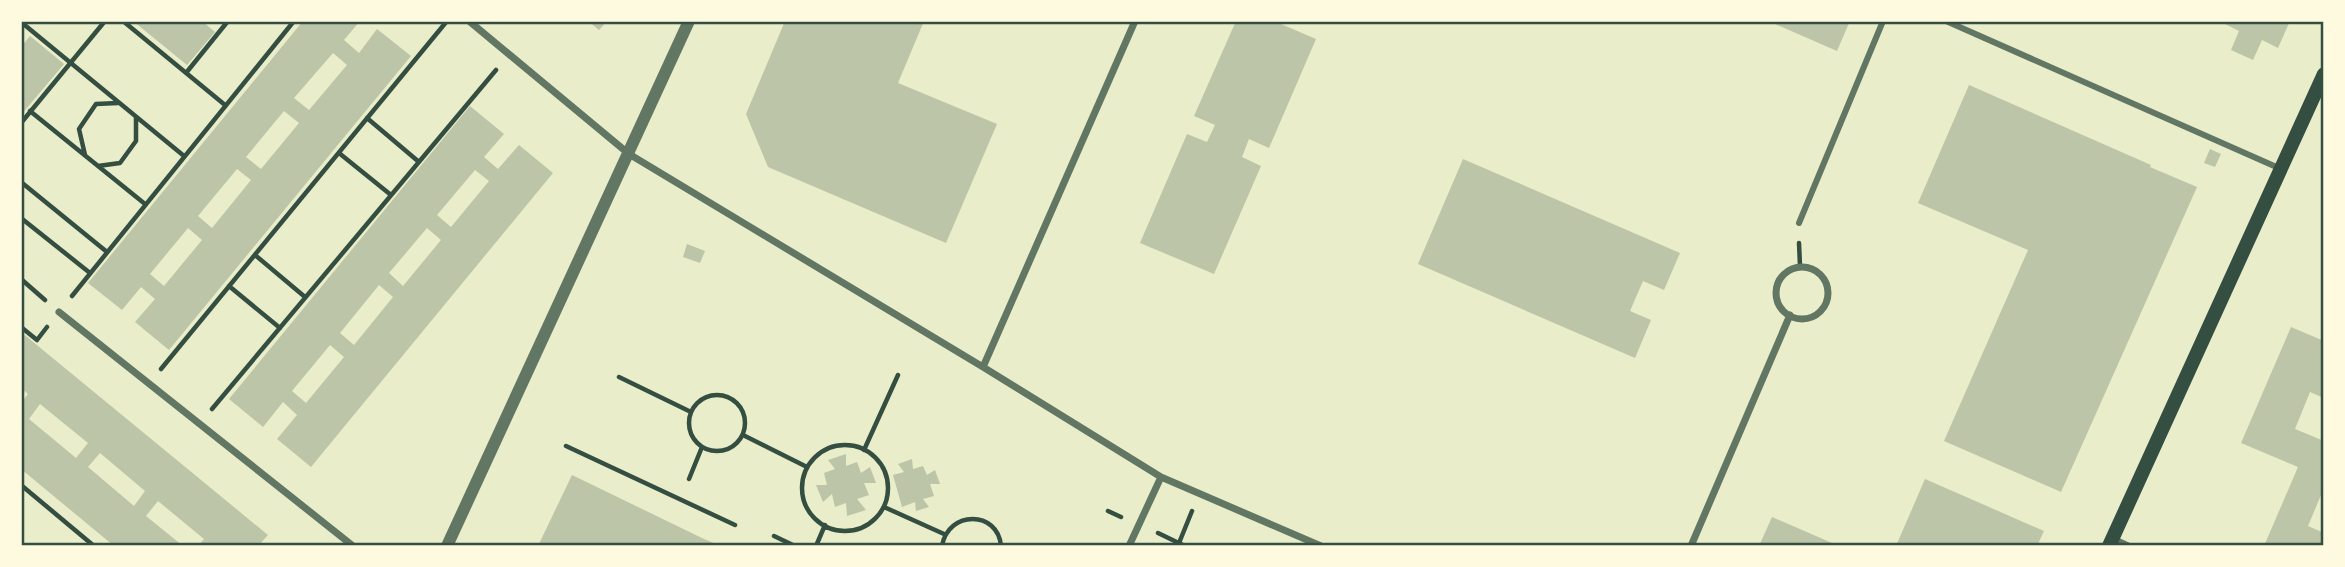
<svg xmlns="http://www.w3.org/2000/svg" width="2345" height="567" viewBox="0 0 2345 567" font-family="Quicksand,sans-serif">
<rect width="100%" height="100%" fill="#e9edc9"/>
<!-- building -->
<path fill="#bcc5a7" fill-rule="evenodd" d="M133,21h69l13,11 -28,33z
M303,21h57l-16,19 15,13 18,-24 34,27 -242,294 -34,-28 20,-23 -14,-12 -19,23 -34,-27zM333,53l14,12 -38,45 -15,-12zM284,111l15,12 -38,46 -15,-12zM237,169l14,11 -39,48 -14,-12zM188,228l14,12 -38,46 -14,-12z
M588,21h19l-8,9z
M785,21h139l-26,62 99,41 -51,119 -178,-76 -22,-53z
M1236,21h38l42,18 -47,109 -20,-9 -7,18 19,9 -47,108 -74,-31 47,-109 20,8 8,-17 -21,-9z
M1768,21h82l-13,30z
M2219,21h71l-12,27 -16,-8 -9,20 -22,-10 8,-19z
M30,36l34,28 -43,51v-68z
M1969,85l182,80 -1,2 47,20 -136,305 -117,-51 84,-191 -110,-47z
M470,106l34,28 -20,23 14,12 21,-24 34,28 -242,294 -34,-28 20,-24 -14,-13 -20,25 -34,-28zM475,170l14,11 -38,46 -14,-12zM427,228l14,12 -38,46 -14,-13zM379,285l14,12 -39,48 -14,-12zM330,345l14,12 -38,46 -14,-12z
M2210,149l11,5 -6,13 -11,-4z
M1463,159l217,94 -16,37 -21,-9 -13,30 21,9 -16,38 -217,-94z
M687,244l18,7 -5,12 -17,-6z
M2291,327l33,14v57l-14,-6 -15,37 29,12v47l-16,38 16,7v13h-60l34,-79 -57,-24z
M21,332l247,203 -10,11h-60l6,-7 -46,-38 -12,15 37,30h-69l-93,-77v-66l7,-9 -7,-6zM40,404l48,39 -12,15 -47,-39zM100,453l45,38 -11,15 -46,-39z
M846,454v12l11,-4 4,11 9,-6 6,16h-12l5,12 -12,4 9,11 -19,6 -1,-13 -11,4 -3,-13 -9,8 -7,-17h11l-3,-12 11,-4 -7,-9z
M912,459l1,10 10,-3 4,9 8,-5 5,14h-10l4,12 -11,3 6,8 -13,4 -1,-9 -13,5 -9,-32 11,-3 -6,-8z
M572,475l132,64 17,7h-183z
M1925,479l119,52 -7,15h-141z
M1772,517l67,29h-80z"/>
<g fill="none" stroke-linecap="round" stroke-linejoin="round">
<!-- path -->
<path stroke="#344e41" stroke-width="4.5" d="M123,21l102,84
M21,22l163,134
M186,73l42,-52
M30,111l115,93
M367,118l52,44
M21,123l84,-102
M339,153l52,42
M85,155l-6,-26 17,-25 22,-1
M98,166l22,-3 16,-22v-24
M21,182l86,70
M21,218l69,55
M1799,243l1,23
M255,255l50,42
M21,279l24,21
M229,286l51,42
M72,296l222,-275
M21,327l16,13 10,-13
M161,369l286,-348
M619,377l72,35
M689 423a28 28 0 1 1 56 0a28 28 0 1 1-56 0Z
M212,409l284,-339
M743,435l64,32
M802 488a43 43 0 1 1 86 0a43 43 0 1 1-86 0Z
M566,446l169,79
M864,450l34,-75
M689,479l13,-32
M21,485l73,61
M884,507l60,27
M1108,511l13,6
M1158,533l27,13
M774,536l21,10
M1179,543l13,-32
M816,546l9,-21
M942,546c6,-36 56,-36 59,0"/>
<!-- pedestrian -->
<path stroke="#617663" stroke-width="6" d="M1946,21l335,148
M1799,223l84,-202"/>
<!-- minor -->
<path stroke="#617663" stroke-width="7" d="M469,21l160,133 354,213 178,110 160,69
M1776 293a26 26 0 1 1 52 0a26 26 0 1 1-52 0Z
M59,312l294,234
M983,367l152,-346
M2113,539l15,7
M1129,546l32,-69
M1691,546l99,-231"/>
<!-- tertiary -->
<path stroke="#617663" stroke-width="12" d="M447,546l242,-525"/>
<!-- secondary -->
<path stroke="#344e41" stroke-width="14" d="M2109,546l215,-472"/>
</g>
<!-- border -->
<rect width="2345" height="567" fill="none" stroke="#fefae0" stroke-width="46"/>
<rect x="23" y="23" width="2299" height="521" fill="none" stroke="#344e41" stroke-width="2.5"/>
</svg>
